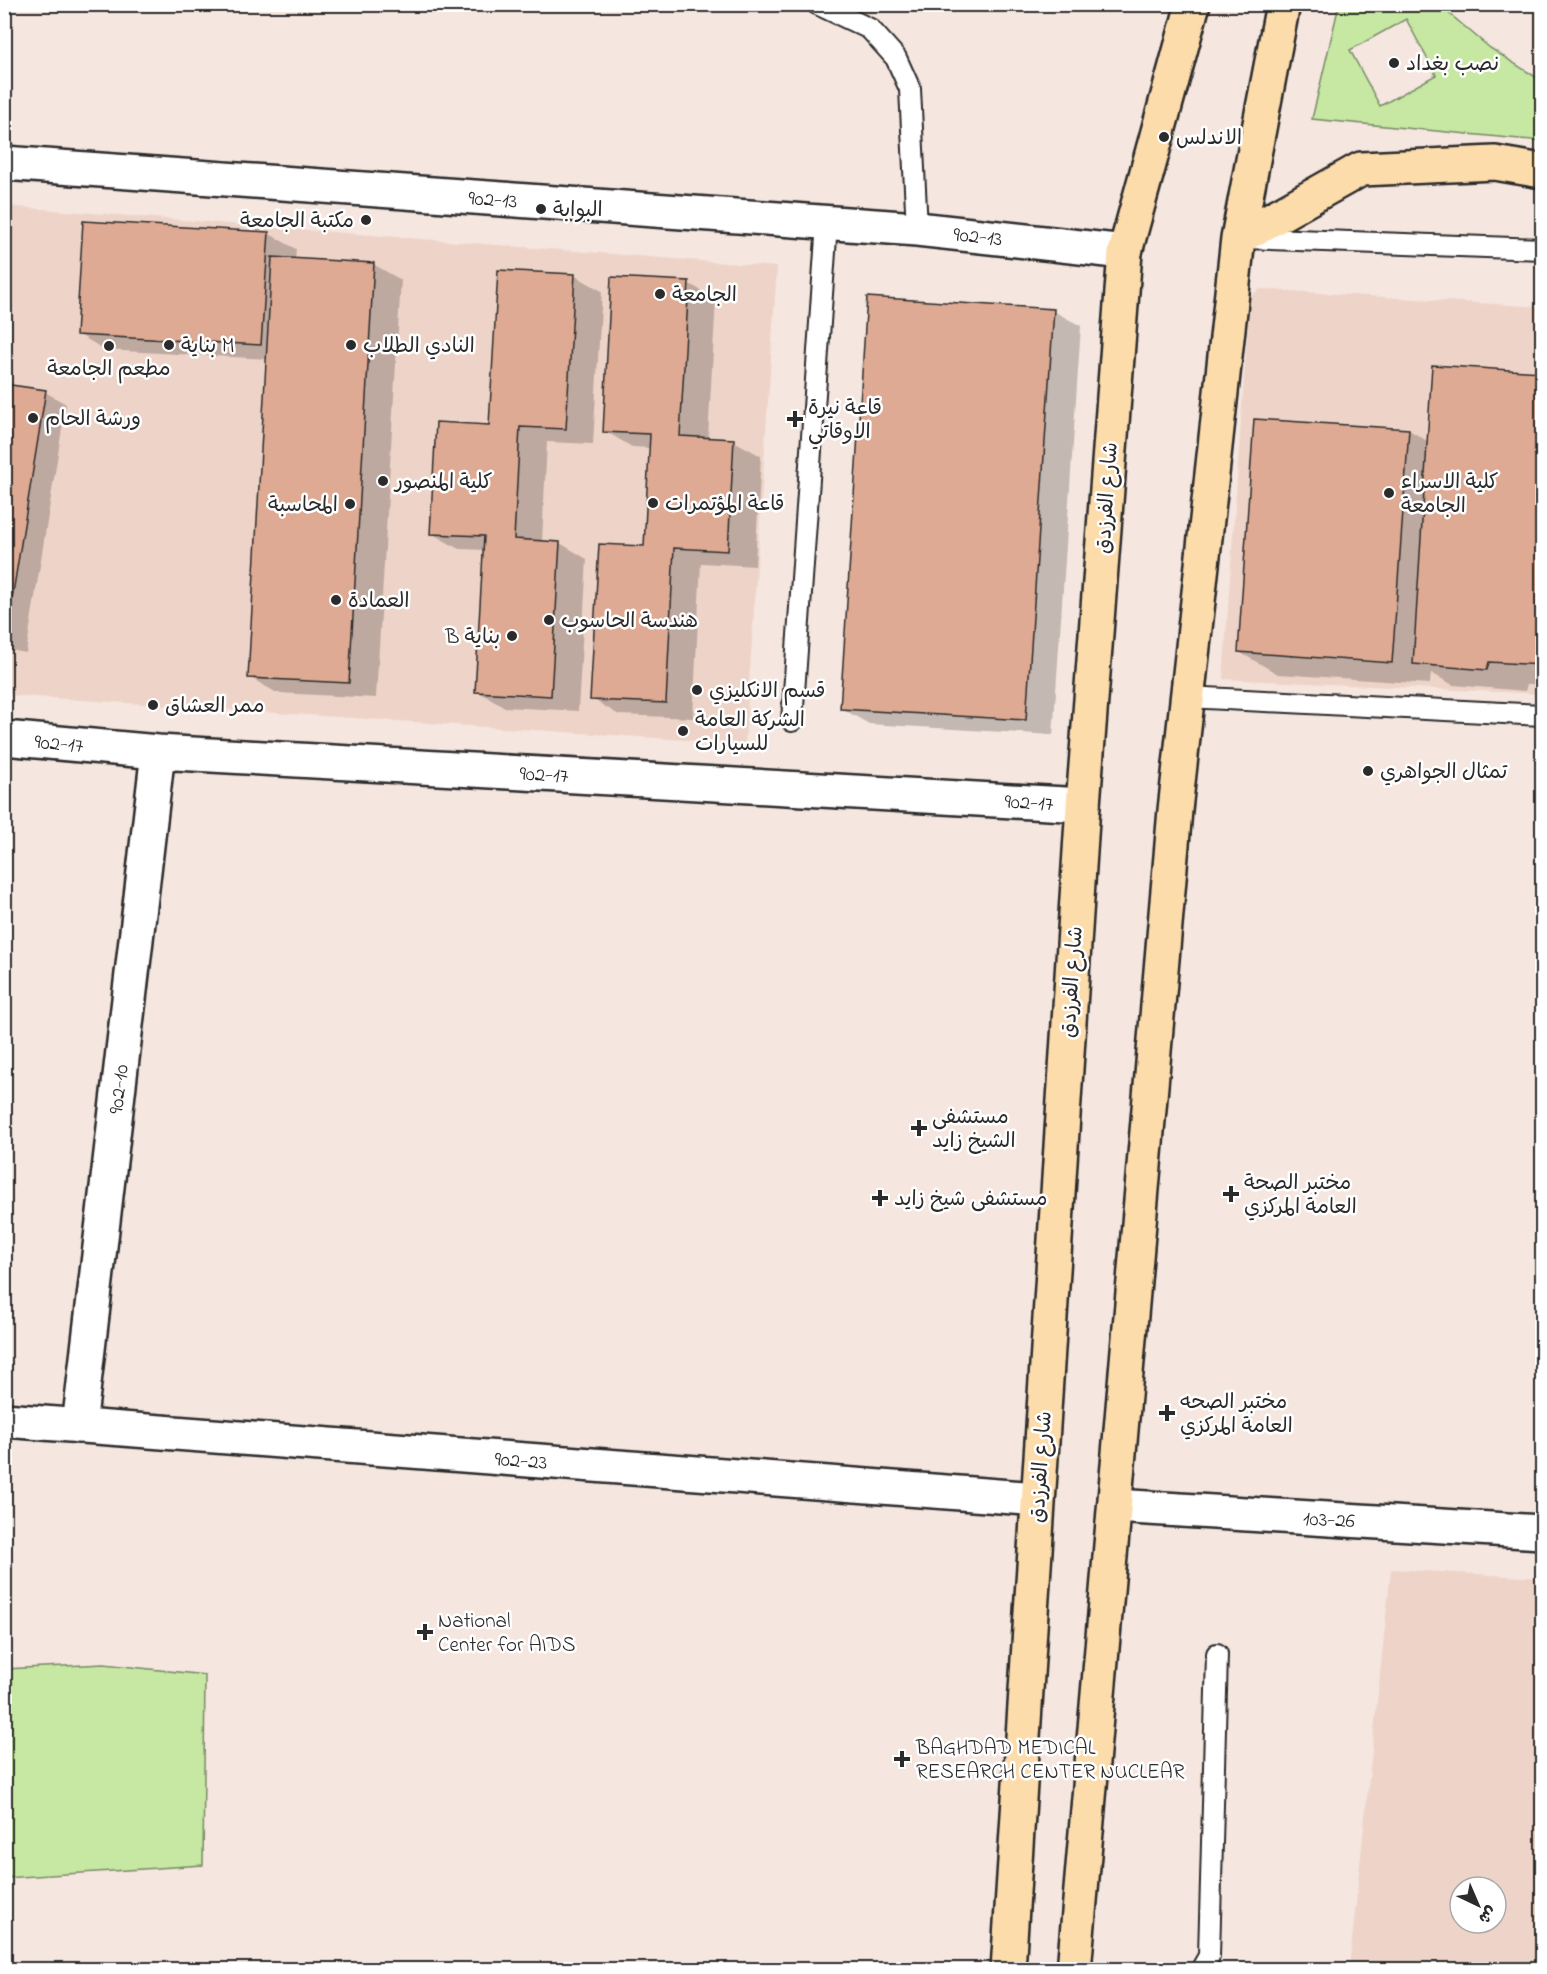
<svg xmlns="http://www.w3.org/2000/svg" width="1547" height="1974" viewBox="0 0 1547 1974" font-family="'Indie Flower','Playpen Sans Arabic',sans-serif">
<rect width="100%" height="100%" fill="#f5e6df"/>
<filter id="ink" filterUnits="userSpaceOnUse"><feTurbulence type="fractalNoise" baseFrequency=".0167" numOctaves="2"/><feDisplacementMap in="SourceGraphic" scale="12" xChannelSelector="R" yChannelSelector="G"/><feConvolveMatrix kernelMatrix="1 2 1 2 8 2 1 2 1" color-interpolation-filters="sRGB"/></filter>
<g filter="url(#ink)">
<!-- built -->
<path fill="#eed4c8" fill-rule="evenodd" d="M4,206l773,61 -32,477 -740,-49z
M1260,289l282,18v387l-319,-15 26,-373 3,-11z
M1391,1569l151,9v391h-193zM1460,1887h36v36h-36z"/>
<!-- green -->
<path fill="#c6e8a2" stroke="#788a66" stroke-width="1.5" fill-rule="evenodd" d="M1339,5h100l51,43 52,33v60l-230,-22zM1406,19l30,56 -56,31 -30,-56z
M104,1664l101,11 -2,190 -198,13v-209z"/>
<!-- shadow -->
<path fill="#0003" d="M268,233l28,16 -1,11 78,4 28,16 -25,418 -99,-5 -28,-16 19,-318 -163,-9 -27,-16z
M574,275l28,16 -9,153 -46,-2 -5,100 18,1 27,16 -9,152 -74,-4 -27,-16 8,-141 -26,-1 -28,-16z
M688,283l28,16 -8,140 26,2 27,15 -6,110 -54,-3 -8,155 -74,-3 -27,-16 53,-151 6,-100 -19,-1 -27,-16z
M1053,311l28,15 -28,409 -184,-11 -28,-16z
M1434,367l108,7v310h-15l-2,7 -72,-6 -22,-12 -1,11 -152,-10 -39,-22 170,-222 20,12z
M4,385l41,7 21,12 -40,249 -22,-4z"/>
<!-- building -->
<path fill="#dfaa93" stroke="#2b2b2b" stroke-width="1.5" d="M83,221l186,11 -8,113 -185,-10z
M272,257l102,6 -25,420 -101,-5z
M498,270l77,4 -9,155 -46,-2 -6,112 46,3 -9,154 -76,-4 9,-156 -54,-2 6,-112 53,3z
M611,277l78,4 -9,155 54,3 -6,112 -54,-3 -8,155 -76,-3 9,-156 45,2 6,-112 -47,-2z
M867,297l187,12 -28,411 -186,-11z
M1432,365l110,7v293l-53,-3 -2,8 -74,-6z
M4,384l42,6 -41,252h-1z
M1254,419l155,10 -17,234 -154,-11z"/>
<g fill="none" stroke-linecap="round" stroke-linejoin="round">
<defs>
<path id="lane" d="M817,4l53,25 26,29 14,31 7,140
M1245,238l297,11
M1187,697l355,18
M792,721l35,-498
M1201,1970l8,-14 8,-302"/>
<path id="street" d="M4,163l913,66 208,23
M4,738l154,14 925,53
M79,1426l79,-674
M1115,1506l427,26"/>
<path id="secondary" d="M4,1420l1034,79"/>
<path id="primary" d="M1238,238l123,-69 134,-6 47,8
M1008,1970l75,-1165 42,-553 68,-248
M1074,1970l101,-1160 63,-572 45,-234"/>
</defs>
<!-- lane casing -->
<use href="#lane" stroke="#2b2b2b" stroke-width="24"/>
<!-- street casing -->
<use href="#street" stroke="#2b2b2b" stroke-width="38"/>
<!-- secondary casing -->
<use href="#secondary" stroke="#2b2b2b" stroke-width="38"/>
<!-- primary casing -->
<use href="#primary" stroke="#2b2b2b" stroke-width="38"/>
<!-- lane -->
<use href="#lane" stroke="#fff" stroke-width="20"/>
<!-- street -->
<use href="#street" stroke="#fff" stroke-width="33"/>
<!-- secondary -->
<use href="#secondary" stroke="#fff" stroke-width="33"/>
<!-- primary -->
<use href="#primary" stroke="#fddcac" stroke-width="33"/>
</g>
</g>
<!-- markers -->
<g fill="#2b2b2b" stroke="#fff" stroke-width="2">
<circle cx="1394" cy="63" r="6"/>
<circle cx="1164" cy="137" r="6"/>
<circle cx="541" cy="209" r="6"/>
<circle cx="366" cy="220" r="6"/>
<circle cx="660" cy="294" r="6"/>
<circle cx="169" cy="345" r="6"/>
<circle cx="351" cy="345" r="6"/>
<circle cx="109" cy="346" r="6"/>
<circle cx="33" cy="418" r="6"/>
<path d="M792 410h6v6h6v6h-6v6h-6v-6h-6v-6h6z"/>
<circle cx="383" cy="481" r="6"/>
<circle cx="1389" cy="493" r="6"/>
<circle cx="653" cy="503" r="6"/>
<circle cx="350" cy="504" r="6"/>
<circle cx="336" cy="600" r="6"/>
<circle cx="549" cy="620" r="6"/>
<circle cx="512" cy="636" r="6"/>
<circle cx="697" cy="690" r="6"/>
<circle cx="153" cy="705" r="6"/>
<circle cx="683" cy="731" r="6"/>
<circle cx="1368" cy="771" r="6"/>
<path d="M916 1119h6v6h6v6h-6v6h-6v-6h-6v-6h6z"/>
<path d="M1228 1185h6v6h6v6h-6v6h-6v-6h-6v-6h6z"/>
<path d="M877 1189h6v6h6v6h-6v6h-6v-6h-6v-6h6z"/>
<path d="M1164 1404h6v6h6v6h-6v6h-6v-6h-6v-6h6z"/>
<path d="M422 1623h6v6h6v6h-6v6h-6v-6h-6v-6h6z"/>
<path d="M899 1750h6v6h6v6h-6v6h-6v-6h-6v-6h6z"/>
</g>
<g text-anchor="middle" stroke-width="5" stroke-linejoin="round" paint-order="stroke">
<!-- poi labels -->
<g font-size="21" fill="#2b2b2b" stroke="#fff" text-anchor="start">
<text x="1406" y="70">نصب بغداد</text>
<text x="1176" y="144">الاندلس</text>
<text x="553" y="216">البوابة</text>
<text x="354" y="227" text-anchor="end">مكتبة الجامعة</text>
<text x="672" y="301">الجامعة</text>
<text x="181" y="352">بناية M</text>
<text x="363" y="352">النادي الطلاب</text>
<text x="109" y="375" text-anchor="middle">مطعم الجامعة</text>
<text x="808" y="414">قاعة نيرة<tspan x="808" dy="24">الاوقاتي</tspan></text>
<text x="45" y="425">ورشة الحام</text>
<text x="395" y="488">كلية المنصور</text>
<text x="1401" y="488">كلية الاسراء<tspan x="1401" dy="24">الجامعة</tspan></text>
<text x="665" y="510">قاعة المؤتمرات</text>
<text x="338" y="511" text-anchor="end">المحاسبة</text>
<text x="348" y="607">العمادة</text>
<text x="561" y="627">هندسة الحاسوب</text>
<text x="500" y="643" text-anchor="end">B بناية</text>
<text x="709" y="697">قسم الانكليزي</text>
<text x="165" y="712">ممر العشاق</text>
<text x="695" y="726">الشركة العامة<tspan x="695" dy="24">للسيارات</tspan></text>
<text x="1380" y="778">تمثال الجواهري</text>
<text x="932" y="1123">مستشفى<tspan x="932" dy="24">الشيخ زايد</tspan></text>
<text x="1244" y="1189">مختبر الصحة<tspan x="1244" dy="24">العامة المركزي</tspan></text>
<text x="894" y="1205">مستشفى شيخ زايد</text>
<text x="1180" y="1408">مختبر الصحه<tspan x="1180" dy="24">العامة المركزي</tspan></text>
<text x="438" y="1627">National<tspan x="438" dy="24">Center for AIDS</tspan></text>
<text x="916" y="1754">BAGHDAD MEDICAL<tspan x="916" dy="24">RESEARCH CENTER NUCLEAR</tspan></text>
</g>
<!-- street labels -->
<g font-size="21" fill="#2b2b2b" stroke="#fff">
<text transform="translate(493 199) rotate(4)" y="7">902-13</text>
<text transform="translate(978 236) rotate(6)" y="7">902-13</text>
<text transform="translate(1106 498) rotate(-86)" y="7">شارع الفرزدق</text>
<text transform="translate(59 743) rotate(5)" y="7">902-17</text>
<text transform="translate(544 774) rotate(3)" y="7">902-17</text>
<text transform="translate(1029 802) rotate(3)" y="7">902-17</text>
<text transform="translate(1071 982) rotate(-86)" y="7">شارع الفرزدق</text>
<text transform="translate(118 1089) rotate(-83)" y="7">902-10</text>
<text transform="translate(521 1460) rotate(4)" y="7">902-23</text>
<text transform="translate(1040 1467) rotate(-86)" y="7">شارع الفرزدق</text>
<text transform="translate(1329 1519) rotate(3)" y="7">103-26</text>
</g>
</g>
<!-- margin -->
<rect width="1547" height="1974" fill="none" stroke="#fff" stroke-width="24"/>
<rect x="12" y="12" width="1523" height="1950" fill="none" stroke="#2b2b2b" stroke-width="2" filter="url(#ink)"/>
<!-- north arrow -->
<g transform="translate(1478 1905) rotate(136)"><circle r="28" fill="#ffffff" stroke="#aaaaaa" stroke-width="1.5"/>
<path d="M0-4.5L10 22L0 15L-10 22Z" fill="#2b2b2b"/>
<text y="-9" font-size="16" font-weight="bold" text-anchor="middle" fill="#2b2b2b">ش</text>
</g>
</svg>
